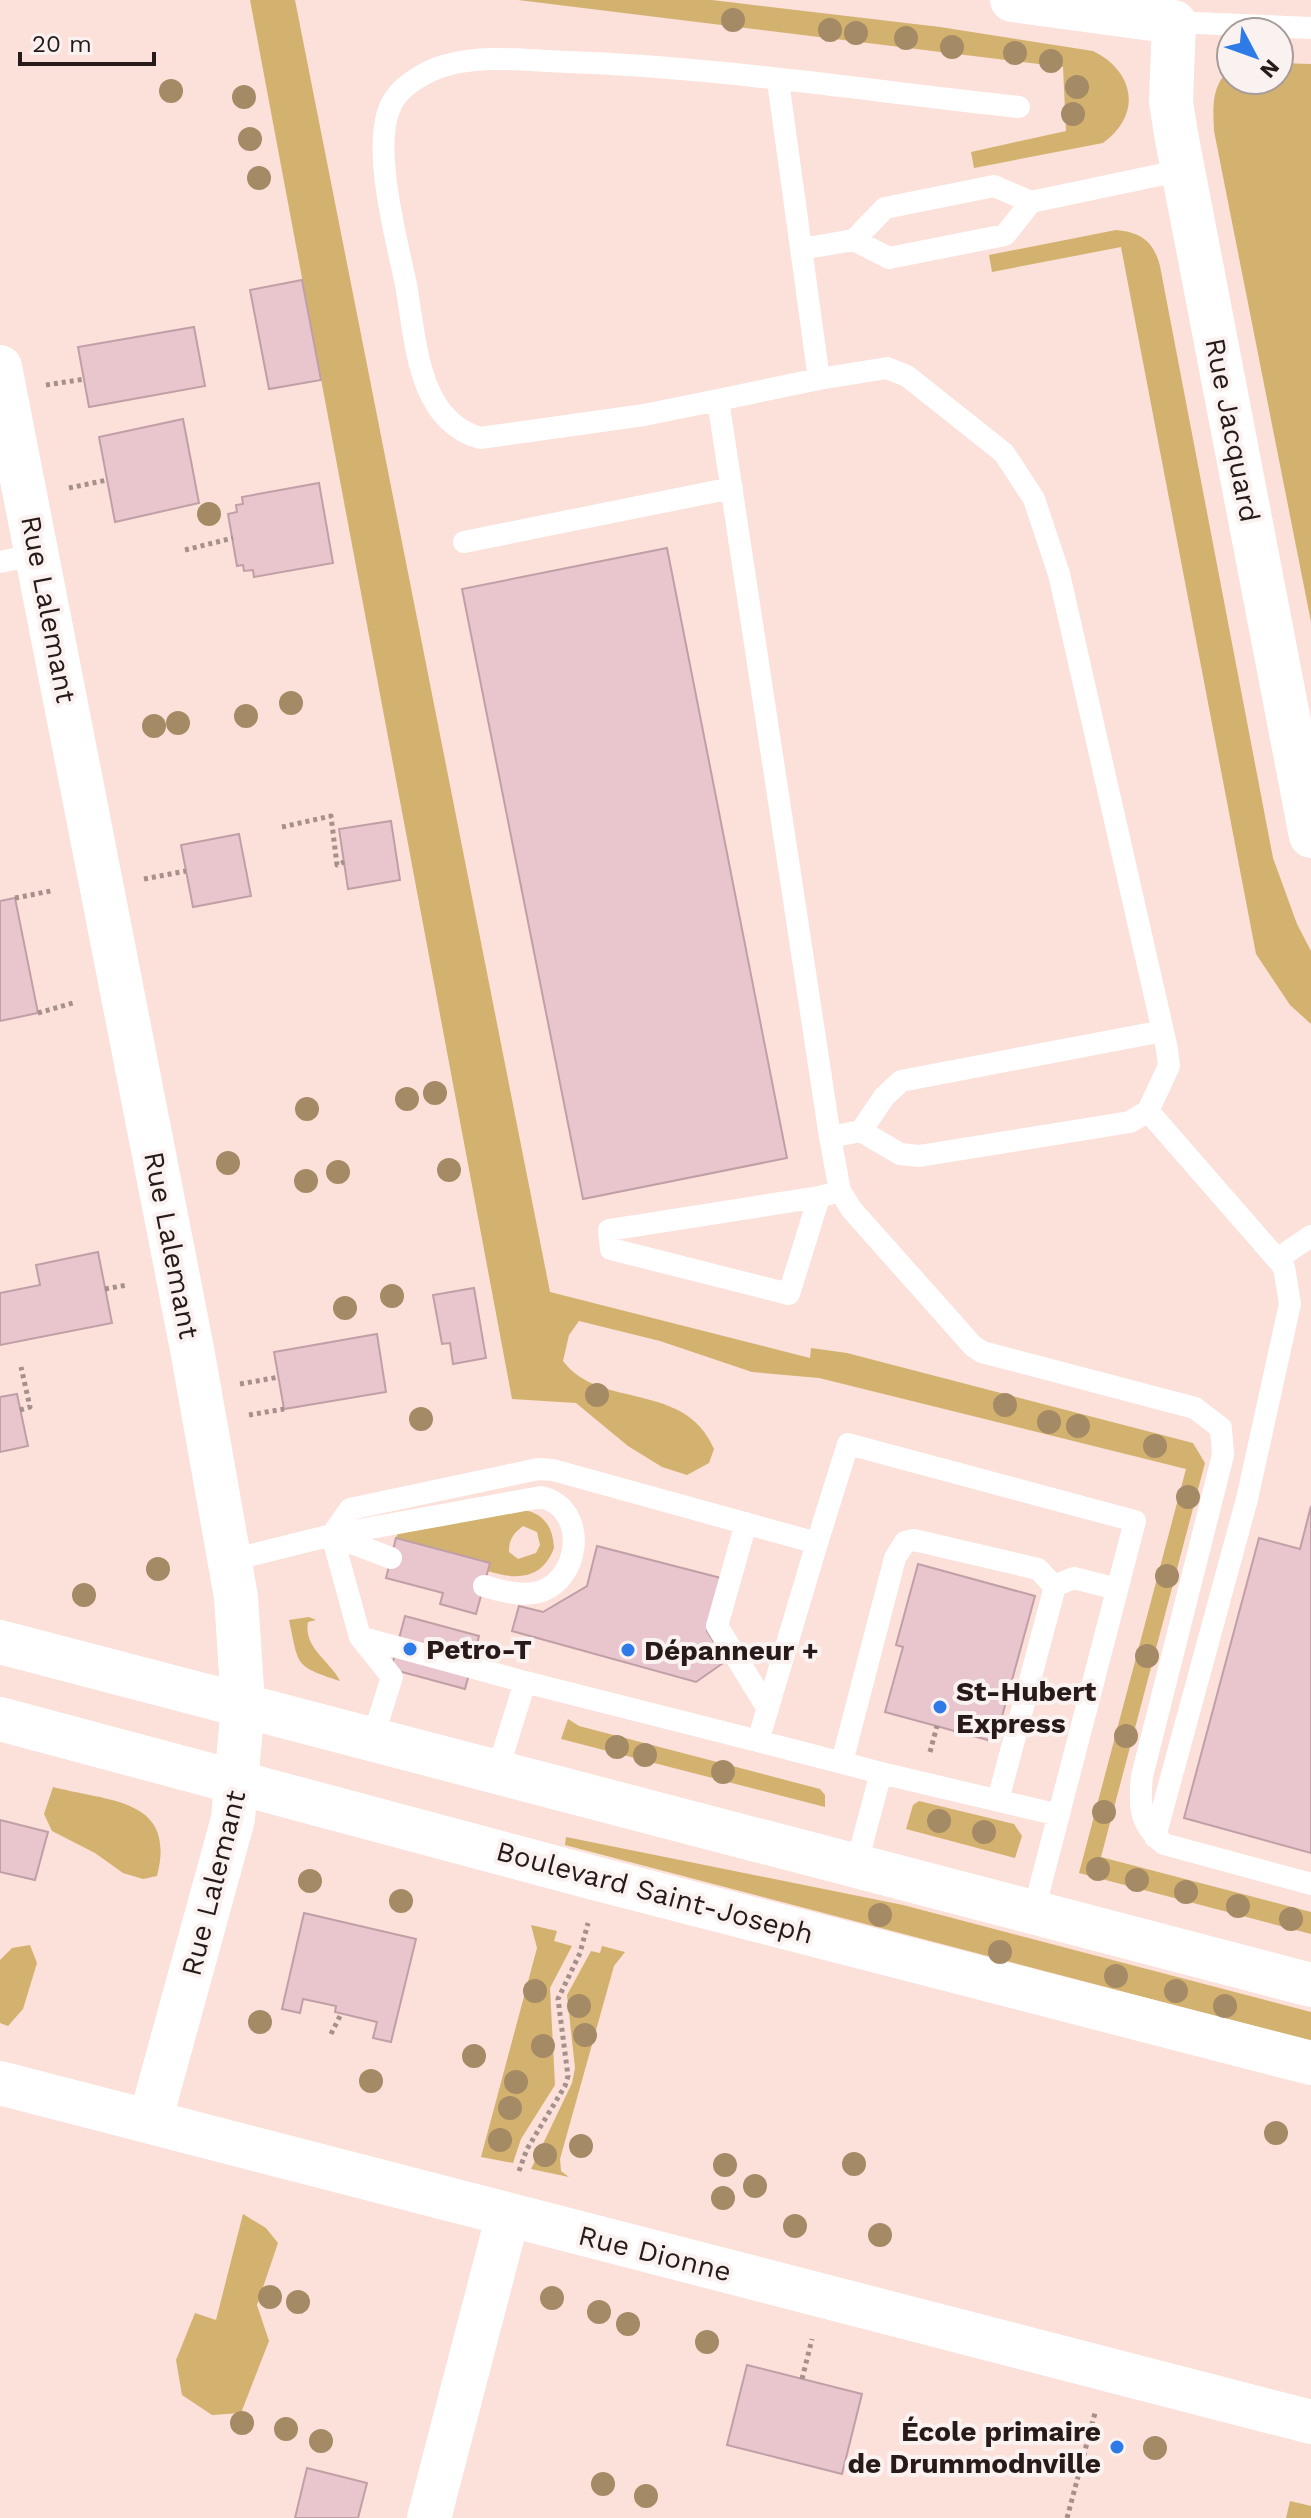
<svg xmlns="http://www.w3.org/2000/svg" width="1311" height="2518" viewBox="0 0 1311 2518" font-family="'Work Sans',sans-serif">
<rect width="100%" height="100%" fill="#fce0da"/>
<!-- green -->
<path fill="#d3b26f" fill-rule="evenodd" d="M250,0h45l255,1292 260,66 1,-10 36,5 346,90 12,20 -104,394 210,55v22l-232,-61 107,-404 -367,-91 -67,-6 -92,-31 -81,-20 -10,14 -6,26c36,49 122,19 151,88l-5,14 -22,12 -25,-8 -34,-21 -52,-43 -64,-4z
M518,0h194l228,27 153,24c41,20 50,63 10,92l-129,25 -3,-16 95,-21 -3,-64z
M1279,63l32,1v558l-97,-491c-1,-23 -3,-47 17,-62v11h48z
M1116,230c25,2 38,12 44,36l113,592 24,66 14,27v73l-21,-19 -34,-51 -135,-707 -129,25 -3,-17z
M524,1510c21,4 29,18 30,38 -12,32 -38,32 -66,23l2,-8 -94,-25 2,-5zM523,1526l14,6 3,13 -4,8 -18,6 -9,-7c0,-13 4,-18 14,-26z
M309,1617l7,3 -8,2c-5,26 23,40 32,59 -46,-15 -41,-15 -51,-61z
M568,1719l11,7 241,63 5,6v12l-264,-68z
M53,1787c57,15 124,11 104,89l-14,3 -20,-6 -28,-20 -43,-22 -8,-17z
M919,1801l95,23 8,12 -7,22 -109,-29 7,-24z
M566,1837l337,68 408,107v29l-746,-196z
M531,1925l26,6 -3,10 18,5 -22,42 5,97 -34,54 -8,24 -32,-6 56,-209z
M30,1945l7,18 -14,46 -15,17 -8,-3v-63l12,-12z
M602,1946l23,6 -11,14 -54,193 1,12 8,6 -38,-8 41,-86 3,-15 -8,-73 24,-44 9,2z
M243,2214l23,14 12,15 -21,62 12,36 -28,72 -29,2 -30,-20 -6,-35 19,-47 21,7z
M1290,2501l21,5v12h-25z"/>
<!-- building -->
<path fill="#e9c6cd" stroke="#c19fa6" stroke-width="2" d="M302,280l19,100 -52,9 -19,-99z
M194,327l11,59 -116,21 -11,-60z
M183,419l16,84 -84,19 -16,-85z
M319,483l14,80 -79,14 -1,-7 -9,1 -1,-6 -6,1 -9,-52 9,-2 -1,-7 7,-1 -1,-7z
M667,548l120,610 -204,41 -121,-610z
M391,821l9,59 -52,9 -9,-60z
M239,834l12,62 -58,11 -12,-62z
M15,898l23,115 -38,8v-120z
M98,1252l14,71 -112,22v-52l40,-8 -4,-20z
M474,1288l12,70 -33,6 -3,-21 -8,1 -9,-49z
M377,1334l9,58 -102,17 -10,-57z
M17,1394l11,52 -28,6v-55z
M1311,1506v347l-127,-35 75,-280 41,11z
M396,1538l94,25 -14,51 -36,-10 3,-11 -57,-15z
M597,1546l124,32 -14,53 19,30 -30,21 -184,-51 7,-25 24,6 44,-26z
M918,1564l117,32 -40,146 -110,-30 18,-65 -7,-2z
M405,1616l74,20 -14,53 -74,-20z
M0,1820l48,12 -13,48 -35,-8z
M304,1913l112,26 -25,103 -18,-4 4,-16 -42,-10 1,-6 -33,-7 -3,14 -18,-4z
M747,2365l115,29 -20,80 -115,-29z
M307,2468l60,15 -9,35h-63z"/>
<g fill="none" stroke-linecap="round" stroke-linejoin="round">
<!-- path -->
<path stroke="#a6908c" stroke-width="5" stroke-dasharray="4 4" stroke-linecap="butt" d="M46,385l39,-6
M69,488l38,-8
M185,550l48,-12
M282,827l49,-11 6,49 7,-3
M144,879l42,-8
M15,898l36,-7
M38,1013l35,-10
M105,1289l22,-4
M240,1384l39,-7
M20,1410l10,-3 -9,-40
M249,1415l35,-6
M930,1752l7,-26
M331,2034l10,-20
M519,2171l8,-22 38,-63 3,-10 -10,-77 22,-46 8,-30
M802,2379l10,-40
M1067,2518l28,-105"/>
<!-- lane -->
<path stroke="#fff" stroke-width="22" d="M1174,22l137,6
M778,81l41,298 68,-11 20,8 97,77 30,46 25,75 108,475 2,17 -21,45 136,156 6,37 -43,195 -92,338
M1031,202l-26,33 -116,23 -35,-18 31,-32 109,-22 37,16 152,-32
M801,249l53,-9
M819,379l-101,21 112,737 31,-6
M718,400l-74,15 -164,23c-63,-18 -64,-98 -74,-153 -9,-45 -37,-143 -13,-184 10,-17 35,-31 54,-36 38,-11 82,-4 121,-3 150,5 301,29 451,45
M464,542l268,-54
M0,562l39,-8
M1148,1111l-18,11 -211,34 -19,-2 -39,-23 23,-34 17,-16 262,-50
M830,1137l10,54 12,19 121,136 9,6 213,56 26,20 2,27 -81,321c-3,30 -3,47 22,68l147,40
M819,1197l-30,97 -178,-45 -2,-19 210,-33 21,-6
M1277,1259l34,-23
M746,1523l-29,103 51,83
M333,1536l58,22
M817,1543l31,-99 287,77 -102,393
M231,1560l101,-25 209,-38c49,11 40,88 -7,96 -17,3 -34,-3 -50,-7
M1054,1586l20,-8 43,11
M360,1637l32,40 -20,63
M758,1741l123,32
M842,1762l53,-204 10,-16 9,-2 124,29 16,17 -1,8 -55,206
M497,1772l28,-90 233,59 59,-198 -264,-73 -15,-1 -188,40 -18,26 28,102 165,45
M856,1866l25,-93 178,42"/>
<!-- street -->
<path stroke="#fff" stroke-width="44" d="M1012,0l162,22 -3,79 5,33 135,702
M0,367l192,982 44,248 7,107 -10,115 -83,302
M0,2083l1311,339
M429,2518l79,-303"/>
<!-- primary -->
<path stroke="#fff" stroke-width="44" d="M0,1642l1311,343
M0,1719l594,159 717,185"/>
</g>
<!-- trees -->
<g fill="#a58a66">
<circle cx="733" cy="20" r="12"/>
<circle cx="830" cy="30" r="12"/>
<circle cx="856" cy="33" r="12"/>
<circle cx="906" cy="38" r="12"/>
<circle cx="952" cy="47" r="12"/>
<circle cx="1015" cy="53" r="12"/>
<circle cx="1051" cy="61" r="12"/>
<circle cx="1077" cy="87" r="12"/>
<circle cx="171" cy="91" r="12"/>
<circle cx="244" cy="97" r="12"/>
<circle cx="1073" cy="114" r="12"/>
<circle cx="250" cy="139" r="12"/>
<circle cx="259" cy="178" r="12"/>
<circle cx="209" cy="514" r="12"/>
<circle cx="291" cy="703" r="12"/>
<circle cx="246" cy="716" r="12"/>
<circle cx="178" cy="723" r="12"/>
<circle cx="154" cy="726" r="12"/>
<circle cx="435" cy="1093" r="12"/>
<circle cx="407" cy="1099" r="12"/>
<circle cx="307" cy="1109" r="12"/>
<circle cx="228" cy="1163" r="12"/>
<circle cx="449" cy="1170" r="12"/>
<circle cx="338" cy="1172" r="12"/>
<circle cx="306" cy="1181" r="12"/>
<circle cx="392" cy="1296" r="12"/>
<circle cx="345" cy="1308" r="12"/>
<circle cx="597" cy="1395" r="12"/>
<circle cx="1005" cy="1405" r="12"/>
<circle cx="421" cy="1419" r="12"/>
<circle cx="1049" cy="1422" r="12"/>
<circle cx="1078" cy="1426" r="12"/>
<circle cx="1155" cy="1446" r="12"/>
<circle cx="1188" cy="1497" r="12"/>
<circle cx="158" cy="1569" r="12"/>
<circle cx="1167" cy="1576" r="12"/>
<circle cx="84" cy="1595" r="12"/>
<circle cx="1147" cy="1656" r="12"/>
<circle cx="1126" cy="1736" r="12"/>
<circle cx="617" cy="1747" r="12"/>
<circle cx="645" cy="1755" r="12"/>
<circle cx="723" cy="1772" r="12"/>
<circle cx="1104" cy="1812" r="12"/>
<circle cx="939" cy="1821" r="12"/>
<circle cx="984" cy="1832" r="12"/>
<circle cx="1098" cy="1869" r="12"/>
<circle cx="1137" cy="1880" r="12"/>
<circle cx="310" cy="1881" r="12"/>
<circle cx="1186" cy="1892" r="12"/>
<circle cx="401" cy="1901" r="12"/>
<circle cx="1238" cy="1906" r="12"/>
<circle cx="880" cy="1915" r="12"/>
<circle cx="1291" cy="1919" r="12"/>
<circle cx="1000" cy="1952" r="12"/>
<circle cx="1116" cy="1976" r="12"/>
<circle cx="535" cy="1991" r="12"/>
<circle cx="1176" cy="1991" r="12"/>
<circle cx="579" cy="2006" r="12"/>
<circle cx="1225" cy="2006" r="12"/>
<circle cx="260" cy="2022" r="12"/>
<circle cx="585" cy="2035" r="12"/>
<circle cx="543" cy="2046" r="12"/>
<circle cx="474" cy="2056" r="12"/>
<circle cx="371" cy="2081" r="12"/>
<circle cx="516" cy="2082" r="12"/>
<circle cx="510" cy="2108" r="12"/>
<circle cx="1276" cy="2133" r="12"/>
<circle cx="500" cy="2140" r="12"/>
<circle cx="581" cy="2146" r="12"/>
<circle cx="545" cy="2155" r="12"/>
<circle cx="854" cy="2164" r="12"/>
<circle cx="725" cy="2165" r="12"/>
<circle cx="755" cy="2186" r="12"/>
<circle cx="723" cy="2198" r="12"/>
<circle cx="795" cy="2226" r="12"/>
<circle cx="880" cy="2235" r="12"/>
<circle cx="270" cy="2297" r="12"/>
<circle cx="552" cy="2298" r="12"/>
<circle cx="298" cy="2302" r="12"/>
<circle cx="599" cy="2312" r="12"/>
<circle cx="628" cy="2324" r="12"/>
<circle cx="707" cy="2342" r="12"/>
<circle cx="242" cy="2423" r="12"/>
<circle cx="286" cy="2429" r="12"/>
<circle cx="321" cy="2441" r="12"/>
<circle cx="1155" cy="2448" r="12"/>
<circle cx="603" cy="2484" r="12"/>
<circle cx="646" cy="2496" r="12"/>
</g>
<!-- markers -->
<g fill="#2e7be7" stroke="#faf2f1" stroke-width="3">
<circle cx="410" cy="1649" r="8"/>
<circle cx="628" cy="1650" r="8"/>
<circle cx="940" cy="1707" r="8"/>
<circle cx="1117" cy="2447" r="8"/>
</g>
<g text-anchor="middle" stroke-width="8" stroke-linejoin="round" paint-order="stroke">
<!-- street labels -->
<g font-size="28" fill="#271a18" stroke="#faf2f1">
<text transform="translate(1233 430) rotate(79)" y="10">Rue Jacquard</text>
<text transform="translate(49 609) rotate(79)" y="10">Rue Lalemant</text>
<text transform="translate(172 1245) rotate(79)" y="10">Rue Lalemant</text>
<text transform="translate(213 1883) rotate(-76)" y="10">Rue Lalemant</text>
<text transform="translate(655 1892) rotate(15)" y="10">Boulevard Saint-Joseph</text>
<text transform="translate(655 2253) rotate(14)" y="10">Rue Dionne</text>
</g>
<!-- poi labels -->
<g font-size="28" font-weight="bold" fill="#271a18" stroke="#faf2f1" text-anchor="start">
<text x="426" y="1659">Petro-T</text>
<text x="644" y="1660">Dépanneur +</text>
<text x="956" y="1701">St-Hubert<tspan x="956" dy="32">Express</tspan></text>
<text x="1101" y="2441" text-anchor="end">École primaire<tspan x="1101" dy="32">de Drummodnville</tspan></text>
</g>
</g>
<!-- north arrow -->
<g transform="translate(1255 56) rotate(131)"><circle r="38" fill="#faf2f1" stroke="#a69c9a" stroke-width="2"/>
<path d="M0-6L14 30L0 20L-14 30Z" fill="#2e7be7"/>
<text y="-12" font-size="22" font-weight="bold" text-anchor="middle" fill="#271a18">N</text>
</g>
<!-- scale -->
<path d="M20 52v12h134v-12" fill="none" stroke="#271a18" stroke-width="4"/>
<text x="32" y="52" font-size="24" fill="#271a18" stroke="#faf2f1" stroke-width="6" paint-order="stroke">20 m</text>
</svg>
